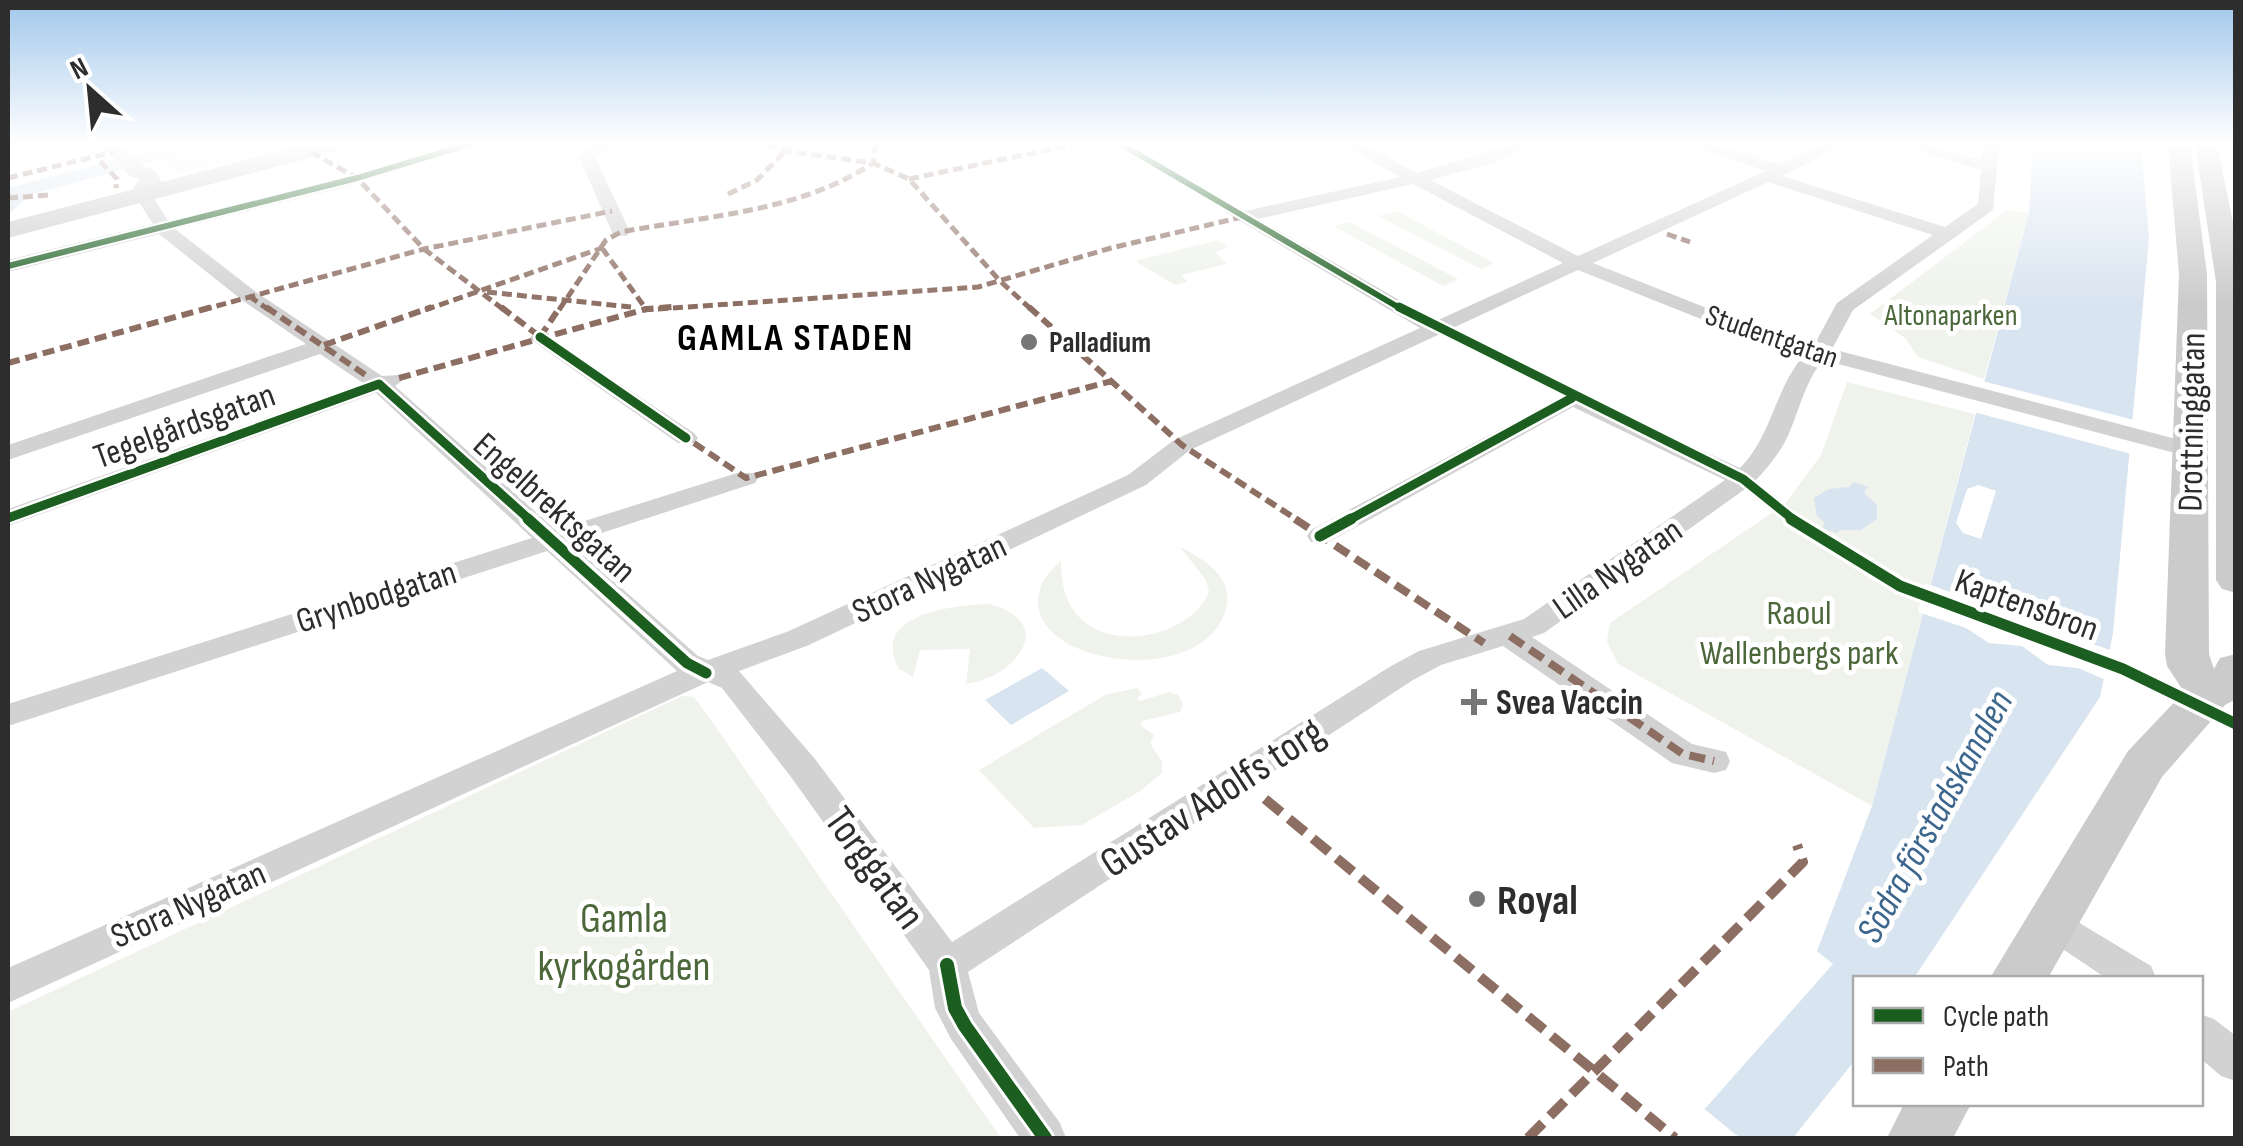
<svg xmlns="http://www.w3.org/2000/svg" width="2243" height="1146" viewBox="0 0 2243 1146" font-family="'Sofia Sans Condensed',sans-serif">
<rect width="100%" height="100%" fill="#fff"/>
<!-- green -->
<path fill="#eff3eb" d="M228,144l61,1 -112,28 -17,-12z
M2007,210l22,3 -45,166 -66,-22 -13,-19 -35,-24z
M1397,211l97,52 -13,6 -103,-53z
M1350,222l108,57 -15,7 -110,-60z
M1218,240l10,7 -13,5 12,12 -46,11 7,7 -13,3 -40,-24z
M1847,382l128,32 -103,392 -254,-142 -11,-23 3,-18 175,-119 36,-49z
M1180,547c24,12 55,31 46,62 -24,86 -218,53 -184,-25 3,-8 13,-17 19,-24 0,24 4,47 25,63 36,28 106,10 123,-31l-3,-12z
M988,604c71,17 29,73 -22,80l4,-35 -50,1 -7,27 -14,-8c-30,-55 55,-64 89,-65z
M1137,688l5,6 -5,4 3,3 29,-9 9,3 5,9 -3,8 -37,9 -3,4 14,10 -4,8 12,19v11l-22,18 -58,34 -48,3 -55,-58 126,-75z
M682,696l12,1 28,39 279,402h-993v-126z"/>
<!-- water -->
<path fill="#d8e4f0" d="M174,144h41l-185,51 -22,20v-27z
M2033,144h108l8,94 -36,395 -13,64 -186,281h-58l-1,82 -62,78h-114l154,-174 -16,-13 55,-145 157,-593z
M1853,482l15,5 -4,6 13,12v14l-16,11h-21l-3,3 -15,-5 3,-5 -8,-7 -3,-18 15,-9 20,-2z
M1042,668l27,23 -58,34 -26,-25z"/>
<!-- pier -->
<path fill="#fff" d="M1978,380l160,41 -3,34 -165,-44z
M1978,485l18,6 -15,48 -18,-6 -7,-10 11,-34z
M1925,583l190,69 -7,29 -30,-13 -30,-3 -26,-19 -33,-3 -23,-15 -48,-16z
M1701,1106l34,28 6,4h-67z"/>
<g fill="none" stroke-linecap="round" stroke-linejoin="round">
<!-- minor -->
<path fill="#d2d2d2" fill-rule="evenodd" d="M452,144h26l-102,34 -14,-3z
M593,144h22l-20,13 35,75 -3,4h-12l-3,-4 -33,-75z
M1341,144h21l55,29 94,-29h23l-41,19 -63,17 148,76 188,-85 -79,-27h26l67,20 44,-20h22l-64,32 163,51 33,-23 3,-34 -85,-26h27l59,16 1,-16h16l-6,66 -140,100 -21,39 367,96 3,5 -12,7 -367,-97c-19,23 -24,53 -37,80 -9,17 -21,31 -34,44l-208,149 -12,4 160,107 34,8 4,9 -4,9 -12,3 -42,-10 -169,-117 -62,19 -28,15 -445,292 11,41 81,110 6,15h-46l-69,-99 -16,-31 -6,-38 -138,-193 -69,-89 -14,-6 -700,321v-35l669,-297 -130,-120 -539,175v-22l524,-166 -156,-145 -368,133v-17l355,-126 -43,-29 -312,106v-15l298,-101 -64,-44 -83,-66 -151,38v-12l145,-36 -18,-28 9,-5 6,1 18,29 185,-44v8l-178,44 81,63 126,84 18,-1 3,5 -8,6 161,144 181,-57h18l3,5 -3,5 -184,60 127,113 10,4 81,-29 339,-156 46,-35 246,-112 -195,-116 9,-5 11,4 155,-34zM1768,182l165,53 -96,68 -23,42 -39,-10 -182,-72zM1413,184l150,79 -127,58 -178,-102zM1578,270l183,73 43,12c-29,33 -32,81 -64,113l-168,-77 -261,139 -4,6 4,6h18l244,-135 152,73 -201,139 -105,32 -28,15 -439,276 -137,-183 -76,-88 70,-26 337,-160 44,-35z
M540,331l154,102 4,5 -4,5h-16l-145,-102 -3,-4z
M2053,907l98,59 5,12h-50l-66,-44 -6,-11 6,-11z
M2200,1014l14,5 22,17v45l-15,-5 -21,-18z"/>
<!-- tertiary -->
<path fill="#d2d2d2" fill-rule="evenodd" d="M98,144h22l24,23 11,3 7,13 -10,18h-16l-3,-12 6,-10 -9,-3z"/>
<!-- secondary -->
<path fill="#cbcbcb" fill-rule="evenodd" d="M308,144h39l-3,5 -336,89v-16z
M2168,144h22l17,130 2,380 5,15 6,-11 16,-4v45l-11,6 -63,72 -114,201h-58l138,-227 56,-59 -17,-26 -2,-12 14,-380z
M2195,144h22l19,93v356l-14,-4 -6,-9v-298z
M1904,1104h67l-18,34h-66z"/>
<!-- quiet-far3 -->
<path stroke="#8d6e63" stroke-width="5" stroke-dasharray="10 5" stroke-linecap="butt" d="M768,144l18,7 87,12 36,16 91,102 32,29
M311,152l46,26 67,71 80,61
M100,161l17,18 -1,9
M8,178l105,-26
M909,179l167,-35
M728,194l29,-14 35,-36
M8,198l41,-3
M1667,234l23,8
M602,248l44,61
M487,292l144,15
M249,296l20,14
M202,310l222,-61 188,-38
M425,310l177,-62
M559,310l47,-70 15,-8c84,-16 179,-20 252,-69l3,-19
M643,310l335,-23 133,-39 131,-31"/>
<!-- quiet-far2 -->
<path stroke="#8d6e63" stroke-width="6" stroke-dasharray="12 6" stroke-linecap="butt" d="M266,307l104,71
M501,307l46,35
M1029,307l153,138 117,76
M540,337l20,-30
M324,345l108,-38
M8,363l204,-56
M399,378l247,-69 27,-2
M679,433l67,45 366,-97"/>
<!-- quiet-far1 -->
<path stroke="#8d6e63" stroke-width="8" stroke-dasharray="16 8" stroke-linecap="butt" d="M1295,519l189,124
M1510,636l173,118 31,7"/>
<!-- quiet -->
<path stroke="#8d6e63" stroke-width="10" stroke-dasharray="21 10" stroke-linecap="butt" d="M1265,799l410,339
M1528,1138l275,-276 -6,-17"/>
<defs>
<path id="cycleway-far3" d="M1121,144l282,166
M8,266l349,-88 113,-34"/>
<path id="cycleway-far2" d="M1399,307l344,172 52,42
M540,337l146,101
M8,518l371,-134 152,137
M1347,521l225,-123"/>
<path id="cycleway-far1" d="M528,519l159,144 19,10
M1791,519l109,67 223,83 113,55
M1320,536l31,-17"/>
<path id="cycleway" d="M947,965l8,43 10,18 80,112"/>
</defs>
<!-- cycleway-far3 casing -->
<use href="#cycleway-far3" stroke="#fff" stroke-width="10"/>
<!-- cycleway-far2 casing -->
<use href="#cycleway-far2" stroke="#fff" stroke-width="14"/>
<!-- cycleway-far1 casing -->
<use href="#cycleway-far1" stroke="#fff" stroke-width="18"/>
<!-- cycleway casing -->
<use href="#cycleway" stroke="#fff" stroke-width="20"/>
<!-- cycleway-far3 -->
<use href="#cycleway-far3" stroke="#1b5e20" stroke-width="6"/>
<!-- cycleway-far2 -->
<use href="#cycleway-far2" stroke="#1b5e20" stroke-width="9"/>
<!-- cycleway-far1 -->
<use href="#cycleway-far1" stroke="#1b5e20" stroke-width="11"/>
<!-- cycleway -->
<use href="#cycleway" stroke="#1b5e20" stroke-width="14"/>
</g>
<!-- sky -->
<linearGradient id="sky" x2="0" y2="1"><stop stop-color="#a1c7eb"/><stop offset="0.47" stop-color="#fff"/><stop offset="1" stop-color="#fff" stop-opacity="0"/></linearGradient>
<rect width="2243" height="305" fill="url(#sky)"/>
<!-- markers -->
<g fill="#767676" stroke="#fff" stroke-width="4">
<circle cx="1029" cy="342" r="10"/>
<path d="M1469 687h10v10h10v10h-10v10h-10v-10h-10v-10h10z"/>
<circle cx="1477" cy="899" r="10"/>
</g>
<g text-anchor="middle" stroke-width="10" stroke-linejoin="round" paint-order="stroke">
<!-- far-park labels -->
<g font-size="30" fill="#4c683b" stroke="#fff">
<text x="1951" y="325">Altonaparken</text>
</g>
<!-- far-street labels -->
<g font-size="30" fill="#2d2d2d" stroke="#fff">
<text transform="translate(1772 336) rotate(19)" y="10">Studentgatan</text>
</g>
<!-- far-poi labels -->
<g font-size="30" font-weight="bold" fill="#2d2d2d" stroke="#fff" text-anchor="start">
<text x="1049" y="352">Palladium</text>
</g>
<!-- street labels -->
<g font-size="35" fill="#2d2d2d" stroke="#fff">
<text transform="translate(2191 422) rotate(-89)" y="12">Drottninggatan</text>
<text transform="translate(184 425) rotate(-20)" y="12">Tegelgårdsgatan</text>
<text transform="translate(555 507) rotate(42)" y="12">Engelbrektsgatan</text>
<text transform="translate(1617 568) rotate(-35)" y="12">Lilla Nygatan</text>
<text transform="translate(929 578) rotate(-25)" y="12">Stora Nygatan</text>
<text transform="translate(376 596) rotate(-18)" y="12">Grynbodgatan</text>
<text transform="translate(2027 604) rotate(20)" y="12">Kaptensbron</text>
<text transform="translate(188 904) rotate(-24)" y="12">Stora Nygatan</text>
</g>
<!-- park labels -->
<g font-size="35" fill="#4c683b" stroke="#fff">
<text x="1799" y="624">Raoul<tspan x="1799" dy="40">Wallenbergs park</tspan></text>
</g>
<!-- poi labels -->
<g font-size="35" font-weight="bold" fill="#2d2d2d" stroke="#fff" text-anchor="start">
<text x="1496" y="714">Svea Vaccin</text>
</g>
<!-- far-district labels -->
<g font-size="38" font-weight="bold" letter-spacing="2.5" fill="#000" stroke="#fff">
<text x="796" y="350">GAMLA STADEN</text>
</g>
<!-- water labels -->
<g font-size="38" font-style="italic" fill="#3d678d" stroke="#fff">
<text transform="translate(1934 816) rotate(-61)" y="13">Södra förstadskanalen</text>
</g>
<!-- near-street labels -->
<g font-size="42" fill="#2d2d2d" stroke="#fff">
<text transform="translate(1211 796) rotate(-33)" y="15">Gustav Adolfs torg</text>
<text transform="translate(876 867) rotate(54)" y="15">Torggatan</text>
</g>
<!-- near-poi labels -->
<g font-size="42" font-weight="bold" fill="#2d2d2d" stroke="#fff" text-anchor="start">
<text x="1497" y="914">Royal</text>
</g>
<!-- near-park labels -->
<g font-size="42" fill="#4c683b" stroke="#fff">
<text x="624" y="932">Gamla<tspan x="624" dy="48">kyrkogården</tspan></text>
</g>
</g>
<!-- border -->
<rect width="2243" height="1146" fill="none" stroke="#2d2d2d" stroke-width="20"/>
<!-- legend -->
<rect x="1853" y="976" width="350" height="130" fill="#ffffff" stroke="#ababab" stroke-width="2.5"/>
<rect x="1873" y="1008" width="50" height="15" fill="#1b5e20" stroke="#ababab" stroke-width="2.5"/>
<text x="1943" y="1026" font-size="30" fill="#2d2d2d">Cycle path</text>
<rect x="1873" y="1058" width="50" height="15" fill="#8d6e63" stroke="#ababab" stroke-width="2.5"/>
<text x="1943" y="1076" font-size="30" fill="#2d2d2d">Path</text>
<!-- north arrow -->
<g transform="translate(90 90) rotate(333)" stroke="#ffffff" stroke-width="8" paint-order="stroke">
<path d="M0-8L18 38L0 25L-18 38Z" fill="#2d2d2d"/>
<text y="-15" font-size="28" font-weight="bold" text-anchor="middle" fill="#2d2d2d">N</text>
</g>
</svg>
